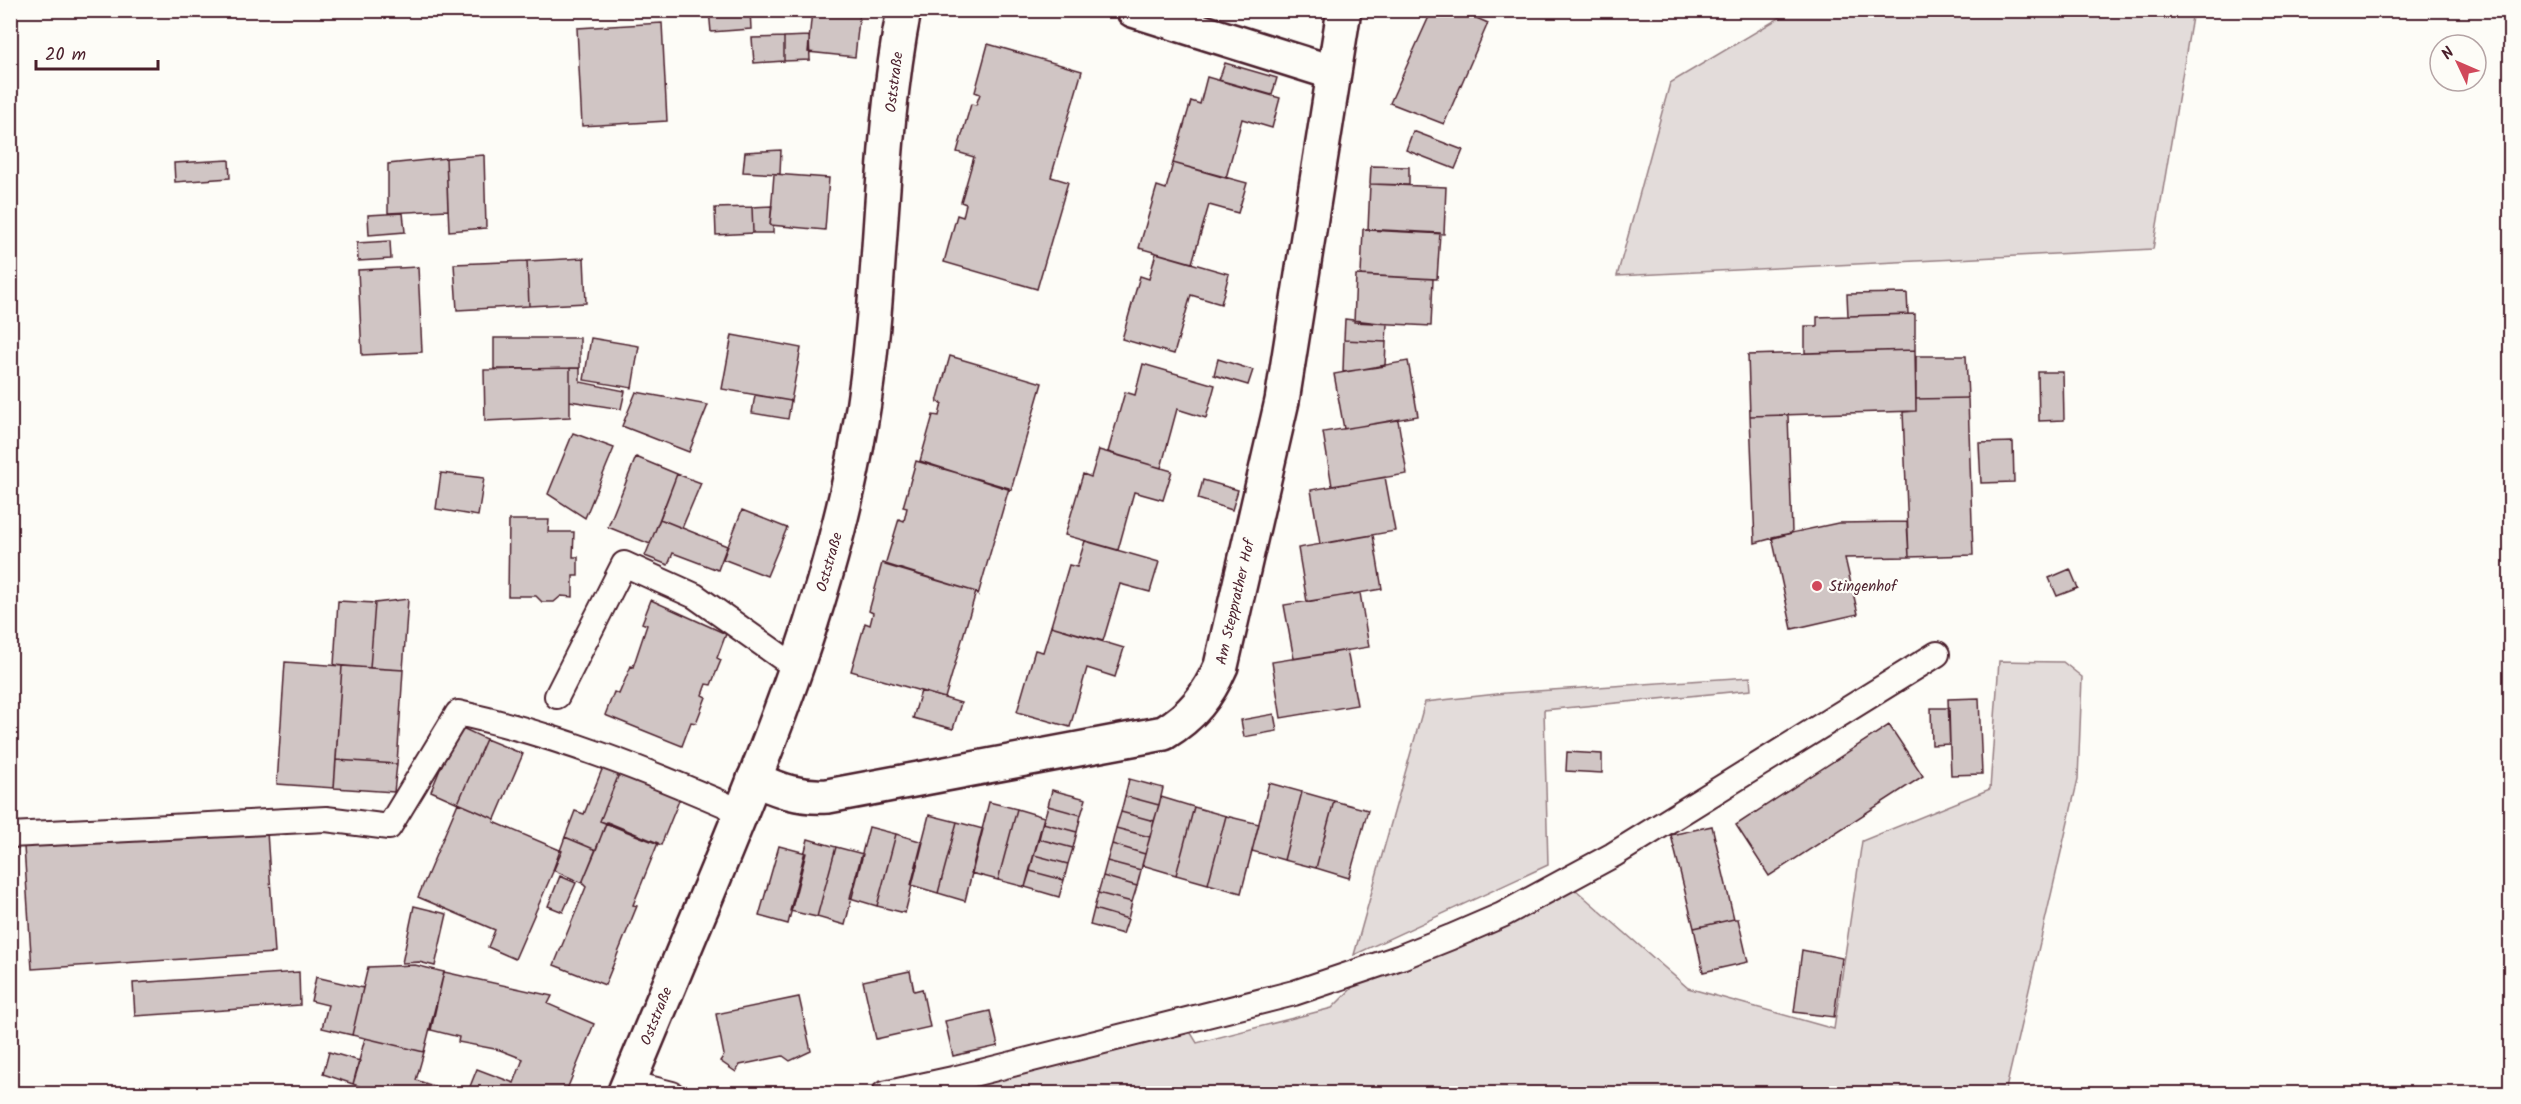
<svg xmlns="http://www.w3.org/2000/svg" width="2521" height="1104" viewBox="0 0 2521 1104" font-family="Kalam,sans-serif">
<rect width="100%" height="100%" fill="#fdfcf7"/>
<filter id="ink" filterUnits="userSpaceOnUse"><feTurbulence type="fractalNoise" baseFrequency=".0167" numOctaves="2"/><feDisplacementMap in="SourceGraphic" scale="12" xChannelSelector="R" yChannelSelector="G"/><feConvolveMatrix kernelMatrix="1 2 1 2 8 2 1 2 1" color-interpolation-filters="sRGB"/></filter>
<g filter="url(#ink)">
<!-- green -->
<path fill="#e3dcda" stroke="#967e82" stroke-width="1.5" d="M1791,11h402l-40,238 -536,27 53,-193z
M1999,661l64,1 19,15 -4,102 -73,314 -1101,1 284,-66 9,15 135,-35 19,-19 3,-6 222,-93 112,98 146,41 28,-188 128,-52z
M1750,677l1,13 -207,20 4,155 -194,90 71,-253 81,-9z"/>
<!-- building -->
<path fill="#d0c5c4" stroke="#4a1f2b" stroke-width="1.5" d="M466,10h27l1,5 -28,2z
M493,10h55v1l-54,4z
M709,10h41l1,19 -40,3z
M812,10h48l-5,47 -47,-5z
M1432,10h26l30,13 -44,101 -54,-21z
M662,23l5,98 -85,5 -5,-98z
M809,36l1,24 -26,1v-24z
M784,37v24l-30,2 -2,-25z
M988,44l94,27 -31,106 17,5 -31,107 -93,-27 13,-47 6,2 3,-13 -5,-2 13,-45 -17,-5 14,-48 5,1 4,-11 -5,-2z
M1225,63l52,15 -5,17 -53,-15z
M1207,77l73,21 -8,30 -30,-9 -16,59 -53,-15 18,-62 9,3z
M1413,131l50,19 -8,19 -49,-19z
M781,150l-1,24 -37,-2 2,-20z
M484,155l2,73 -37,3 -3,-73z
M446,158l2,52 -60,3v-49z
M229,160l1,18 -55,4 -1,-19z
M1173,163l74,20 -9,30 -29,-8 -17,58 -53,-15 18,-62 9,3z
M1371,166l38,1v18l-39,-1z
M774,174l55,4 -4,52 -55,-5z
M1370,184l76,3 -2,47 -76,-4z
M772,206l-2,19 3,1v7h-20l-1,-26z
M752,207l1,26 -37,2 -1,-27z
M403,213l2,19 -36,3 -1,-20z
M1363,229l77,4 -3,46 -76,-4z
M390,241l1,18 -33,2 -1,-18z
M1156,253l73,21 -8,30 -30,-9 -17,59 -52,-15 18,-63 9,3z
M584,258l2,45 -57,3 -2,-45z
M527,261l2,45 -72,4 -3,-46z
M418,267l4,85 -60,3 -4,-85z
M1356,275l77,4 -2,47 -77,-4z
M1907,293l1,21 -60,2 -1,-22z
M1915,314v36l-110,3v-27h12v-9z
M1345,319l42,5 -1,18 -42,-2z
M732,335l69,13 -10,53 -69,-12z
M494,338h86v30l-86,1z
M591,338l48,8 -7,42 -48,-8z
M1344,340l42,2 -1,24 -42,6z
M1915,350l1,61 -166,5 -2,-61z
M950,356l92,27 -31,107 -91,-29 13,-46 6,1 3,-13 -5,-1z
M1916,356h50l2,42 -52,1z
M1218,359l35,11 -5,15 -34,-10z
M1408,361l10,55 -74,13 -10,-55z
M1143,364l72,21 -9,33 -29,-9 -16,59 -53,-16 17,-60 10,3z
M570,368v49l-85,4 -1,-51z
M570,368h10v14l45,9 -4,18 -51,-8z
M2038,372h25l1,48 -25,1z
M636,392l72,13 -19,47 -67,-26z
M755,395l36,6 -3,18 -36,-6z
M1968,398l5,157 -64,2 -6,-145 13,-1v-12z
M1788,415l4,118 -37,10 -5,-127z
M1398,420l9,54 -75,12 -9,-54z
M573,433l41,15 -29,70 -37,-24z
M2013,442l1,40 -33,1 -2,-40z
M1099,450l73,21 -9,29 -29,-8 -16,58 -53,-15 18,-61 8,3z
M636,457l41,17 -27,70 -42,-17z
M916,461l93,27 -31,107 -2,-3 -91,-27 14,-46 5,2 3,-13 -4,-1z
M441,473l43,5 -6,38 -42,-7z
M677,474l24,9 -19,45 -22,-9z
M1385,477l10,54 -75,13 -9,-54z
M1203,480l35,10 -6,20 -34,-11z
M742,510l45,18 -20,48 -44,-17z
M660,519l67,27 -9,24 -45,-17 -5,12 -23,-9z
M509,520h40l-1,12h26l-1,25h5v19h-5v21l-12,-1 -7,6h-12l-6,-6h-28z
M1907,522l2,35 -64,1 13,56 -66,15 -20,-92 66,-14z
M1373,535l9,54 -75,13 -9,-54z
M1085,541l74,21 -9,30 -30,-8 -17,57 -52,-15 18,-61 8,2z
M882,563l94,29 -31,106 -94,-27 14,-48 5,2 3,-12 -4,-2z
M2070,569l8,19 -21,8 -8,-18z
M1360,593l9,54 -75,12 -10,-54z
M408,599l-5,71 -33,-2 5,-65z
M651,600l75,34 -9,24 4,2 -10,25 -5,-1 -4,11 4,2 -10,26 -5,-1 -9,24 -77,-31 9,-23 5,2 12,-28 2,1 14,-42 -5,-2z
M338,601l37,2 -5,65 -36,-3z
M1051,626l73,22 -9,29 -28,-9 -17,59 -53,-15 18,-62 8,2z
M1347,650l10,55 -76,13 -9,-56z
M285,662l57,4 -8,122 -57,-4z
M342,666l61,4 -6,94 -61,-4z
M921,691l40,12 -8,26 -40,-11z
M1979,698l3,76 -31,1 -3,-76z
M1931,708h18l1,36 -18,1z
M1274,714l3,17 -33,6 -3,-17z
M1889,725l34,51 -154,100 -33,-51z
M458,726l28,13 -28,64 -27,-12z
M486,739l37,15 -28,65 -37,-16z
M1567,752l35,2v19l-36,-2z
M336,760l61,4 -3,28 -60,-4z
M603,767l16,7 -19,47 6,2 -10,27 -31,-13 10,-26 9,3z
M619,774l61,24 -19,47 -61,-24z
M1129,779l34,9 -4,17 -34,-9z
M1269,783l33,9 -18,68 -32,-9z
M1052,790l34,9 -5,16 -33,-9z
M1302,792l32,9 -18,67 -32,-8z
M1125,796l34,9 -5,16 -33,-9z
M1161,797l33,10 -18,68 -34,-10z
M1334,801l34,9 -19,68 -33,-10z
M989,802l28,7 -19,71 -27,-7z
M458,803l37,16 -1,3 68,29 -47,108 -27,-12 7,-17 -77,-33z
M1048,806l33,9 -4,17 -34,-9z
M1194,807l32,9 -18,68 -32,-9z
M1017,809l27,8 -19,70 -27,-7z
M1121,812l33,9 -4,16 -34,-9z
M929,815l28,7 -19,71 -27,-8z
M1226,816l33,8 -18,69 -33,-9z
M607,822l51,21 -25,62 4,1 -32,79 -51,-20 32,-78 -4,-4z
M957,822l26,7 -18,72 -27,-8z
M1043,823l34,9 -4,16 -34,-9z
M1712,826l22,93 -40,9 -23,-93z
M869,827l27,7 -19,72 -27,-8z
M1116,828l34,9 -5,17 -33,-10z
M267,832l8,121 -243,16 -8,-122z
M896,834l27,8 -18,71 -28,-7z
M565,837l31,13 -14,33 -29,-13z
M808,839l28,8 -19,70 -27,-6z
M1039,839l34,9 -5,16 -34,-9z
M1112,844l33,10 -4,16 -34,-9z
M779,846l27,7 -18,71 -29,-8z
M836,847l27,7 -18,71 -28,-8z
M1034,855l34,9 -4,16 -34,-9z
M1107,861l34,9 -4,16 -34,-10z
M1030,871l34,9 -5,17 -34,-10z
M560,876l16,7 -13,29 -15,-6z
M1103,876l34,10 -5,16 -34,-9z
M1098,893l34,9 -4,17 -34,-10z
M414,906l33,8 -12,52 -16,-4 -17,1z
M1094,909l34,10 -5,15 -33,-9z
M1734,919h4l10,43 -45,10 -9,-44z
M1802,950l40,8 -8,59 -40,-5z
M415,965l29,7 -20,80 -72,-17 16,-68z
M910,971l4,20 8,-2 8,38 -54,12 -13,-58z
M299,972l1,33 -165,11 -2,-33z
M444,972l108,24 -4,8 46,20 -29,70h-98l10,-25 37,14 9,-24 -23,-9 -42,-8 1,-5 -28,-7z
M316,977l47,11 -11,47 -30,-7 6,-23 -17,-4z
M799,997l12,54 -21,10 -7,-5 -43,9 -4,7 -16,-11 4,-6 -8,-41z
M990,1011l8,35 -45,10 -8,-35z
M365,1038l59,14 -8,28 23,8 -2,6h-58l-26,-10z
M329,1052l31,9 -7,23 -30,-10z
M439,1088l13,6h-15z"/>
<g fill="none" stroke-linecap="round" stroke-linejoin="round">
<defs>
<path id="service" d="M557,696l67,-132 71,32 103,73
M10,835l316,-16 63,8 69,-114c97,21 193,59 284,99
M629,1083l43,11
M884,1094l69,-15 341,-86 107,-36 50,-20 51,-22 111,-60 324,-201"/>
<path id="minor" d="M1133,10l201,63
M754,779c25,11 46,19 74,17l336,-63c28,-17 44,-37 57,-67l61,-265 62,-391"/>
<path id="tertiary" d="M624,1094c28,-67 55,-133 83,-199 64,-153 125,-304 153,-468 24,-137 17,-279 44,-417"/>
</defs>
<!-- service casing -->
<use href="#service" stroke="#4a1f2b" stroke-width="28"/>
<!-- minor casing -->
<use href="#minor" stroke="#4a1f2b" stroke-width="38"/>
<!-- tertiary casing -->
<use href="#tertiary" stroke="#4a1f2b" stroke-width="38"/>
<!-- service -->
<use href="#service" stroke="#fdfcf7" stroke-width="24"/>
<!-- minor -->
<use href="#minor" stroke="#fdfcf7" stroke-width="33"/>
<!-- tertiary -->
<use href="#tertiary" stroke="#fdfcf7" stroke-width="33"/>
</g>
</g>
<!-- markers -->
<circle fill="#d1495b" stroke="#fdfcf7" stroke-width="2" cx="1817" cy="586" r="6"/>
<g text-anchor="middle" stroke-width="4.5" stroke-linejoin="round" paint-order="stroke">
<!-- street labels -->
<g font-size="15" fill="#4a1f2b" stroke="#fdfcf7">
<text transform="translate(894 82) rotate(-83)" y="5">Oststraße</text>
<text transform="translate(829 562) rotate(-74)" y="5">Oststraße</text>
<text transform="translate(1235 602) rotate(-77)" y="5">Am Stepprather Hof</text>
<text transform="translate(656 1016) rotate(-68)" y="5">Oststraße</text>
</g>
<!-- poi labels -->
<g font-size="15" fill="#4a1f2b" stroke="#fdfcf7" text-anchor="start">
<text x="1829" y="591">Stingenhof</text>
</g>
</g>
<!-- margin -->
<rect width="2521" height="1104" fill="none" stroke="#fdfcf7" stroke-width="36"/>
<rect x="18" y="18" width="2485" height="1068" fill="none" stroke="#4a1f2b" stroke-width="2" filter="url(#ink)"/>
<!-- north arrow -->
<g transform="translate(2458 63) rotate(314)"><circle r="28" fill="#fdfcf7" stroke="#b5a4a5" stroke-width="1.5"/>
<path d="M0-4.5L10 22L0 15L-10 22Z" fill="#d1495b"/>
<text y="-9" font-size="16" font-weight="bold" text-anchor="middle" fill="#4a1f2b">N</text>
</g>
<!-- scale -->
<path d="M36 60v9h122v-9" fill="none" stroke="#4a1f2b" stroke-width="3"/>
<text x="45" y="60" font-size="18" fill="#4a1f2b" stroke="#fdfcf7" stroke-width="4.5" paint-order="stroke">20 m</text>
</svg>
